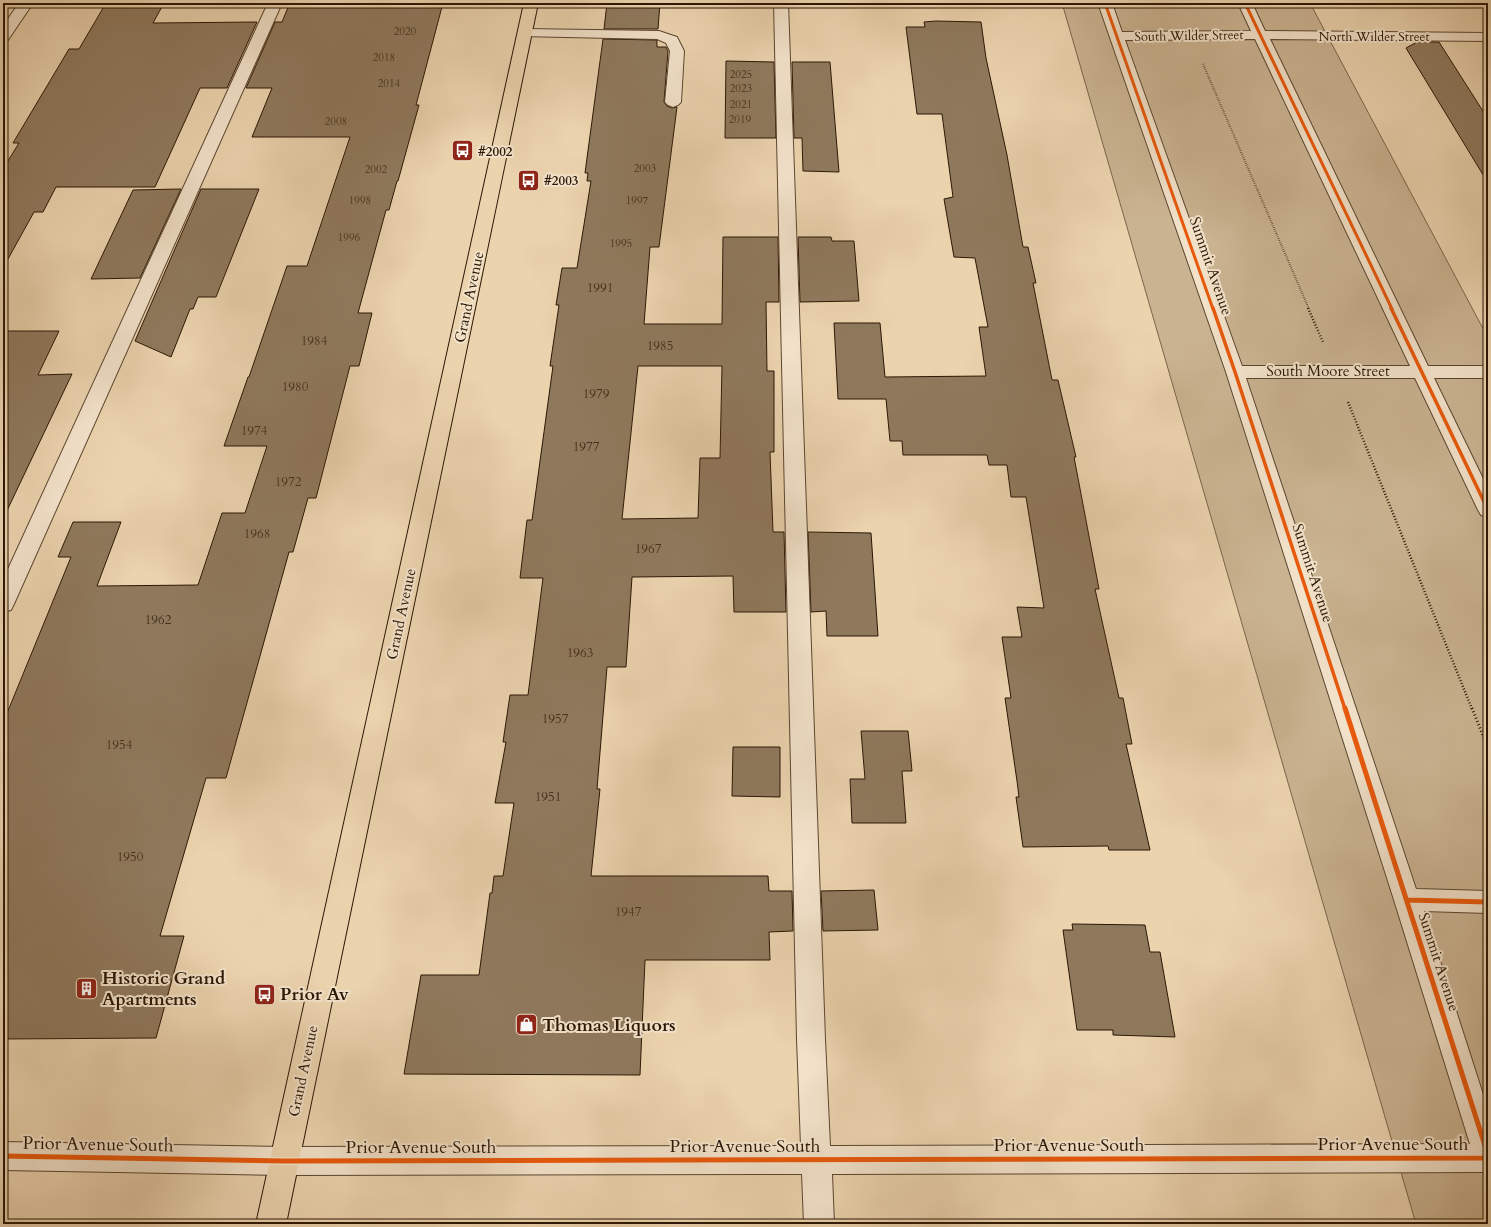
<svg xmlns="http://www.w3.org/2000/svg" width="1491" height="1227" viewBox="0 0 1491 1227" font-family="Cardo,serif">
<rect width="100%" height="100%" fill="#ebd3ae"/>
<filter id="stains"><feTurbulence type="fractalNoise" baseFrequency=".005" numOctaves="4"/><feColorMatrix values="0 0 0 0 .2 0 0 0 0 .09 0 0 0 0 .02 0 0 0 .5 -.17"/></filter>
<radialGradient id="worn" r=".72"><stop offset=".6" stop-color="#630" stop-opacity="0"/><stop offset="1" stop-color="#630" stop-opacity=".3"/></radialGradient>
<!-- green -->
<path fill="#cab391" stroke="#7a654b" d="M1062,3h248l178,335v886h-72z"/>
<!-- building -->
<path fill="#8f795d" stroke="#2b1705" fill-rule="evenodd" d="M106,3h58l-11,20 104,-1 -30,66h-27l-45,99h-99l-13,25h-9l-31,56v-99l16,-26h-6l56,-94h10z
M377,3h66l-27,102h3l-21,76h-1l-8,29h-3l-28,103h14l-13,53h-9l-34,132h-8l-15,54h-4l-63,226h-20l-46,158h24l-28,102 -153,1v-316l68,-166h-13l15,-35h48l-24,64 101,-1 24,-72h23l22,-67h-43l24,-69h1l38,-111h20l43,-129h-98l20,-49h-26l29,-66h7l7,-17h87z
M607,3h53l-2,26h-54z
M936,21l45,1 5,36 21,97 16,92h5l8,36h-3l19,97h6l18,77h-2l25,132h-4l24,109h4l9,46h-6l24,106h-41l-1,-4 -85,1 -7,-50h3l-2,-16 -12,-83h6l-9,-61h20l-5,-30 27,1 -18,-111h-15l-4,-32h-18l-2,-10h-84l-1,-14h-12l-4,-42h-48l-4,-76h46l5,54 101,-1 -7,-49h9l-13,-69 -21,-1 -10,-58 9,-2 -11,-83h-25l-11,-87h19l-1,-5z
M603,39l54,1v7h9l2,4 -4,51 3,4 5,2 5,-1 -18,140h-9l-6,77h78l1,-87h55l1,65h-13l1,69h7v81h-4l3,80h11l2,80h-52l-1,-36 -101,1 -6,90h-19l-10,122h3l-9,87h177l1,15h23l1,40 -24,1 1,28h-125l-5,115 -236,-1 17,-99h58l11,-82h2l2,-17h9l11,-73h-19l11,-61h-3l7,-47h18l15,-117h-23l7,-58h5l21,-154h-3l9,-61h-3l6,-37h15l14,-87h-4l1,-8h-3zM638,366h84l-2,92h-20l-2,60 -76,1z
M1417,42h22l49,77v64l-82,-135z
M726,61l48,1 2,76h-51z
M792,62h38l9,110 -36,-1 -1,-33h-8z
M181,189l-41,89 -49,1 42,-89z
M201,189h58l-43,108h-18l-5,12h-3l-19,48 -36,-16z
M798,237h33l1,4h22l5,60 -59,1z
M3,331h56l-21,44 34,-1 -69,145z
M808,532l63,1 7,103h-51l-1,-25 -15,1z
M861,731h47l4,40h-10l4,52h-54l-2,-44h15z
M733,747h47v50l-48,-1z
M874,890l4,40 -55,1 -2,-40z
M1072,924l73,1 5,27h10l15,85 -62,-2v-5h-36l-14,-100h10z"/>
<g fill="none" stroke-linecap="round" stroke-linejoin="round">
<defs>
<path id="minor" d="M19,3h14l-25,37 -5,1v-15z
M268,3h14l-268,601 -3,6 -8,2v-32z
M774,3h14l37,1036 5,107 640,-2 -76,-244 -168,-528 -128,-369h14l10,29 129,-1 -13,-28h14l13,28 223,2v8l-218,-2 158,327h60v12h-54l54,111v28l-7,-2 -3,-5 -63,-132h-169l170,511 72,2v22l-64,-2 64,199v62l-656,2 2,50h-30l-2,-50 -518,1 -281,-5v-28l281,5 517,-1 -4,-107zM1255,39l155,327h-168l-117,-326z
M525,29l134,2 18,6 7,14 -3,51 -3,3 -5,2 -5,-2 -3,-3 5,-51 -4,-8 -9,-4 -137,-3 -2,-3 2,-3z"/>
<path id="major" d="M524,3h14l-252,1221h-30z"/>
</defs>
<!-- minor casing -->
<use href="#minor" stroke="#5b462f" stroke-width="2"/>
<!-- major casing -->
<use href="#major" stroke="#2b1705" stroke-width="2"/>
<!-- path-far2 -->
<path stroke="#2b1705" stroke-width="2" stroke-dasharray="0.5 1.5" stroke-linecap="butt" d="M1203,64l106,245"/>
<!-- path-far1 -->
<path stroke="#2b1705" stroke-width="2.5" stroke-dasharray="1 2" stroke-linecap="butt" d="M1308,308l15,34
M1348,402l124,307"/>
<!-- path -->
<path stroke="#2b1705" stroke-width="3" stroke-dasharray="1 2.5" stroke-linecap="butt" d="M1472,708l16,40"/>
<!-- minor -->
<use href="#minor" fill="#f2e2ca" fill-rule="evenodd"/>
<!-- major -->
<use href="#major" fill="#ebd3ae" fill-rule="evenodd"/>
<defs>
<path id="cycleway-far2" d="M1105,3l108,306
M1245,3l147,306"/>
<path id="cycleway-far1" d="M1213,308l22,64 110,337
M1391,308l97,202"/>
<path id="cycleway" d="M1345,708l143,447
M1407,900l81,2
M3,1156l281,5 1204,-3"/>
</defs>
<!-- cycleway-far2 casing -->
<use href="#cycleway-far2" stroke="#f2e2ca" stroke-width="5"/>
<!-- cycleway-far1 casing -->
<use href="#cycleway-far1" stroke="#f2e2ca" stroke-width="6"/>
<!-- cycleway casing -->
<use href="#cycleway" stroke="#f2e2ca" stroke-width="8"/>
<!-- cycleway-far2 -->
<use href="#cycleway-far2" stroke="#e8590c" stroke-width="3"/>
<!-- cycleway-far1 -->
<use href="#cycleway-far1" stroke="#e8590c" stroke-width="3.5"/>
<!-- cycleway -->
<use href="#cycleway" stroke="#e8590c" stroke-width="5"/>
</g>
<!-- icons -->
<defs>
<symbol id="bus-square" viewBox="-11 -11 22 22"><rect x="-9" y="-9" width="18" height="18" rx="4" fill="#8f2418" stroke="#f2e2ca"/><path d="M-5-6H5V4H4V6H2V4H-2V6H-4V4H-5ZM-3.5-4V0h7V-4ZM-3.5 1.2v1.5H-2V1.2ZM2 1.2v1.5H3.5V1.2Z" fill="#fff"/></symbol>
<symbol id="building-square" viewBox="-11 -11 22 22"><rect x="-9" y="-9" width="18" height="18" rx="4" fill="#8f2418" stroke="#f2e2ca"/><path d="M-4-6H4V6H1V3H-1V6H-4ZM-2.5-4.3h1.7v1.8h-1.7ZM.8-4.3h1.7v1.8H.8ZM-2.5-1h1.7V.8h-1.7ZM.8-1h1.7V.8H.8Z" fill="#fff"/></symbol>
<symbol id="shop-square" viewBox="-11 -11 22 22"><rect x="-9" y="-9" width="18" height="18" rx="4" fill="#8f2418" stroke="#f2e2ca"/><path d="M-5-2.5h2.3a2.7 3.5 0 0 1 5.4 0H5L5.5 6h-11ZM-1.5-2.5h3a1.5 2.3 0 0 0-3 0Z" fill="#fff"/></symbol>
</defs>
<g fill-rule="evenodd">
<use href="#bus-square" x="450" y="138" width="25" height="25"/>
<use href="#bus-square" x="516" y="168" width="25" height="25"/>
<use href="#building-square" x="74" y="976" width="25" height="25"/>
<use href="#bus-square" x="252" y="982" width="25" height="25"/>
<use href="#shop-square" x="514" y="1012" width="25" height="25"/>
</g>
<g text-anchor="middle" stroke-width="4" stroke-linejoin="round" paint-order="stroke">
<!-- far-number labels -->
<g font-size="11" fill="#44301b">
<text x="405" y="35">2020</text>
<text x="384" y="61">2018</text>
<text x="741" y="78">2025</text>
<text x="389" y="87">2014</text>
<text x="741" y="92">2023</text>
<text x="741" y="108">2021</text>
<text x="740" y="123">2019</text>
<text x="336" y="125">2008</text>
<text x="645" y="172">2003</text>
<text x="376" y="173">2002</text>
<text x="360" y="204">1998</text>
<text x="637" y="204">1997</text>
<text x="349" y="241">1996</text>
<text x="621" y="247">1995</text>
</g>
<!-- far-street labels -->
<g font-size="13" fill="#2b1705" stroke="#f2e2ca">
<text transform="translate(1189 35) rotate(-1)" y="5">South Wilder Street</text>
<text x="1374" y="41">North Wilder Street</text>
</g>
<!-- far-poi labels -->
<g font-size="13" font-weight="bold" fill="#2b1705" stroke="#f2e2ca" text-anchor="start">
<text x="478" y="156">#2002</text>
<text x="544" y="185">#2003</text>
</g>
<!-- number labels -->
<g font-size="13" fill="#44301b">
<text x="600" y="292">1991</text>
<text x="314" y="345">1984</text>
<text x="660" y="350">1985</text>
<text x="295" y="391">1980</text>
<text x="596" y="398">1979</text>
<text x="254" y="435">1974</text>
<text x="586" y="451">1977</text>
<text x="288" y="486">1972</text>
<text x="257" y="538">1968</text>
<text x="648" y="553">1967</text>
<text x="158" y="624">1962</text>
<text x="580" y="657">1963</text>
<text x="555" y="723">1957</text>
<text x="119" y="749">1954</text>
<text x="548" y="801">1951</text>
<text x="130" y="861">1950</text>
<text x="628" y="916">1947</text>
</g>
<!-- street labels -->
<g font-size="15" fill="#2b1705" stroke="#f2e2ca">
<text transform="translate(1211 266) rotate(71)" y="5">Summit Avenue</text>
<text transform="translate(469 297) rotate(-78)" y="5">Grand Avenue</text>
<text x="1328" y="376">South Moore Street</text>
<text transform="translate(1313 573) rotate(72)" y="5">Summit Avenue</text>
<text transform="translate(401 614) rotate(-78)" y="5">Grand Avenue</text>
<text transform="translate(1439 962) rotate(72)" y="5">Summit Avenue</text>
<text transform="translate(303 1071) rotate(-78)" y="5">Grand Avenue</text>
</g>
<!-- near-poi labels -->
<g font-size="18" font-weight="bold" fill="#2b1705" stroke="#f2e2ca" text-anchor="start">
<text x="102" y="984">Historic Grand<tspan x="102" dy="21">Apartments</tspan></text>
<text x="280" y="1000">Prior Av</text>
<text x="542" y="1031">Thomas Liquors</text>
</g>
<!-- near-street labels -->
<g font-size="18" fill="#2b1705" stroke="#f2e2ca">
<text transform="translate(98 1144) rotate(1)" y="6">Prior Avenue South</text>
<text x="1393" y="1150">Prior Avenue South</text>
<text x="1069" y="1151">Prior Avenue South</text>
<text x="745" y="1152">Prior Avenue South</text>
<text x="421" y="1153">Prior Avenue South</text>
</g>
</g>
<!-- margin -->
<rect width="1491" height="1227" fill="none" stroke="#ebd3ae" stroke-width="16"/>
<rect x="4" y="4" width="1483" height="1219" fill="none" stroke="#2b1705" stroke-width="2"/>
<rect x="8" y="8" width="1475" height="1211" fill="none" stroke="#2b1705"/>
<rect width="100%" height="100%" filter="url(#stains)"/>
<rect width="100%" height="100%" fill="url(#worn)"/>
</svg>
